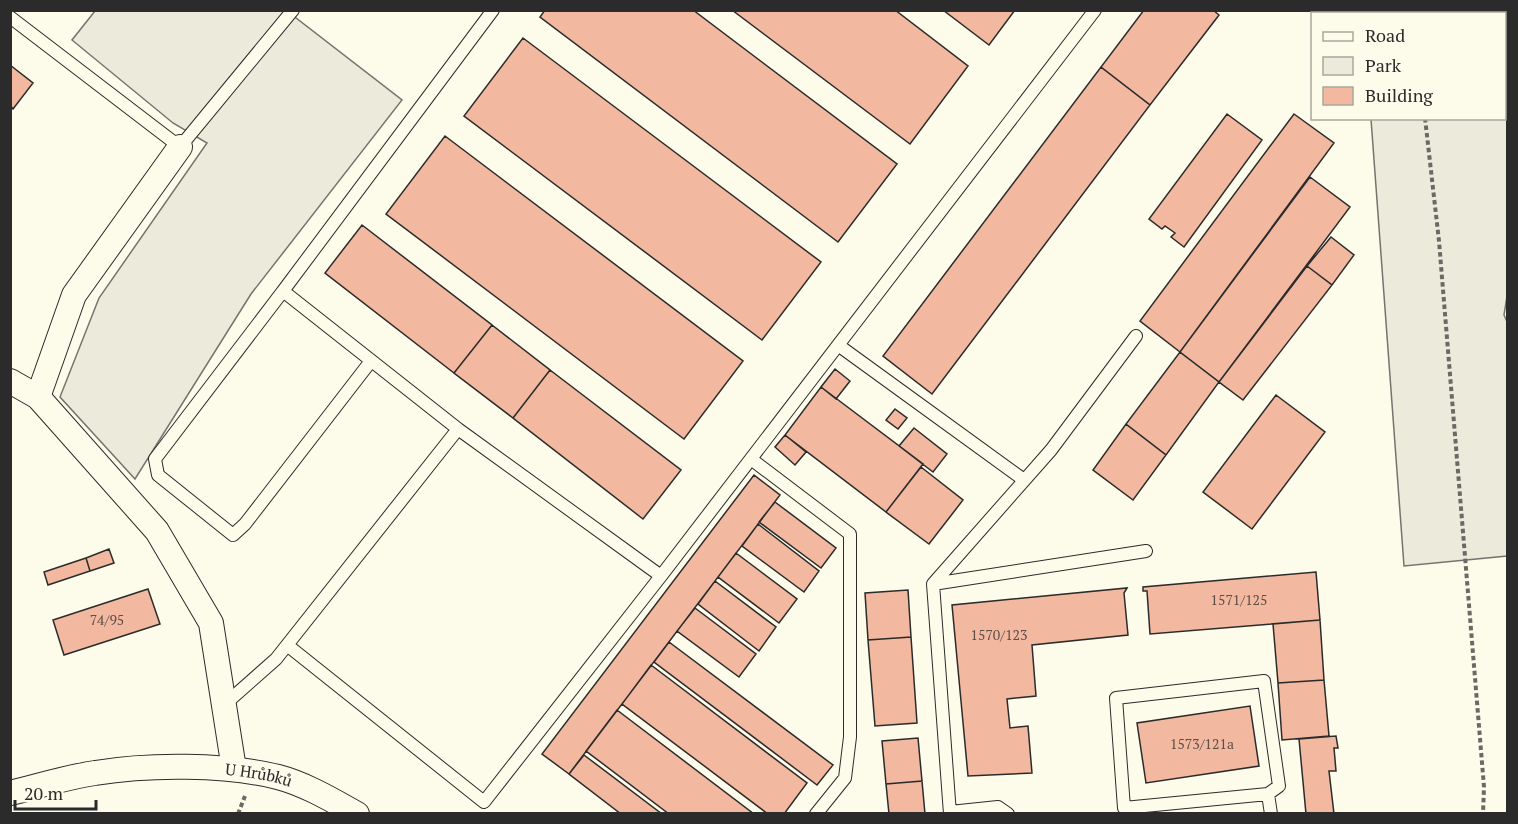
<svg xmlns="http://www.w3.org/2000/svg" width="1518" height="824" viewBox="0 0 1518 824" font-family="'PT Serif',serif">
<rect width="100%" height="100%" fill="#fdfbea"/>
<!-- green -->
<path fill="#ecebdb" stroke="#74746e" stroke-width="1.5" d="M95,11h192l115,89 -151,194 -116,185 -75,-82 39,-99 108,-155 -34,-20 -101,-83z
M1364,11h143l1,279 -4,25 4,9 -1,232 -103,10 -33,-447 133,-1v-104h-140z"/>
<!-- building -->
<path fill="#f2b8a0" stroke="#2b2b2b" stroke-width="1.5" d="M545,10h148l204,154 -59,78 -298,-225z
M732,10h163l73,56 -58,78z
M943,10h72l-26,35z
M1144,10h69l6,5 -69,90 -49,-38z
M523,38l298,224 -59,78 -298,-224z
M10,65l23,18 -20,26 -3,-4z
M1101,67l49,38 -218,289 -49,-38z
M1227,114l35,26 -78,107 -13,-10 4,-4 -10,-7 -3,3 -13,-10z
M1294,114l40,29 -154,209 -40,-31z
M445,136l298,225 -59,78 -298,-225z
M1310,177l40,30 -131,175 -39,-30z
M362,225l130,100 -38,48 -129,-100z
M1331,237l23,18 -22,30 -25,-19z
M1307,266l25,19 -89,115 -24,-18z
M492,325l58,45 -37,48 -59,-45z
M1180,352l39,30 -53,73 -40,-31z
M835,369l15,12 -14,18 -15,-12z
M550,370l131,100 -38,49 -130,-101z
M821,387l102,77 -37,48 -101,-77z
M1276,395l49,37 -73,97 -49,-37z
M895,409l12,9 -9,11 -12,-9z
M1126,424l40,31 -33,45 -40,-30z
M914,428l33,26 -14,18 -34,-26z
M785,435l21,17 -11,13 -20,-18z
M921,467l42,33 -34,44 -43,-32z
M754,475l26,20 -211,279 -27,-20z
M775,502l61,46 -15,20 -62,-46z
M758,524l61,47 -15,21 -62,-46z
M109,549l5,14 -24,8 -4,-13z
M736,553l61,46 -18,24 -61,-46z
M86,558l4,13 -42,14 -4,-13z
M1316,572l4,48 -170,14 -3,-43h-4v-4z
M715,581l61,46 -17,24 -61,-47z
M1127,588l-3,5 4,42 -96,10 4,51 -29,3 3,29 18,-2 4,47 -64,3 -16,-171z
M148,589l12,35 -96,31 -11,-35z
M908,590l3,47 -43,3 -3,-47z
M695,608l61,46 -17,23 -62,-46z
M1320,620l4,60 -46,3 -5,-59z
M911,637l6,86 -42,3 -7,-86z
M669,642l164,123 -16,20 -163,-123z
M651,665l156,118 -23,31h-16l-146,-110z
M1324,680l5,56 -47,4 -4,-57z
M1250,706l9,60 -113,17 -9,-60z
M617,710l137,104h-85l-83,-63z
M1336,736l2,12h-4l2,23h-7l5,43h-28l-7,-75z
M918,738l4,43 -36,3 -4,-43z
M584,755l78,59h-41l-52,-40z
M922,781l3,33h-36l-3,-30z"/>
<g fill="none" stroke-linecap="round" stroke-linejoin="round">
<defs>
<path id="service" d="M10,17l170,130 113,-137
M283,291l210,-281
M838,345l186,135
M458,429l203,147 434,-566
M751,459l99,75v203l-5,41 -29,36
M933,584l118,-134 85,-114
M287,645l197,157 177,-226
M1264,681l15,105 -11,8 -144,14 -8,-110z
M224,705l52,-46 182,-230 -175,-138 -128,168 3,16 75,60 12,-11 126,-163
M1268,794l3,20
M950,812l48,-5 10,7
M950,814l-17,-230 213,-33"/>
<g id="minor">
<path d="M10,381l28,16 119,134 54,92 23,146"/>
<path d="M38,397l36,-102 106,-148"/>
<path id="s1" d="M10,793c29,-7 57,-16 85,-20 54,-9 130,-9 183,4 27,7 54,23 79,37"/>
</g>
</defs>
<!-- service casing -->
<use href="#service" stroke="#2b2b2b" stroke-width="14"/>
<!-- minor casing -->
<use href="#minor" stroke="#2b2b2b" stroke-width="26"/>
<!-- path -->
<path stroke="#6a6964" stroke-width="4" stroke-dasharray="4.5 3" stroke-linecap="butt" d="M1402,10l2,4
M1425,118l14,123 45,546 -1,27
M238,814l7,-18"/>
<!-- service -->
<use href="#service" stroke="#fdfbea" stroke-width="12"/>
<!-- minor -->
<use href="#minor" stroke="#fdfbea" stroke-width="24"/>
</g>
<g text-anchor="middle" stroke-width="4.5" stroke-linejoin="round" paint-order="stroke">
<!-- number labels -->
<g font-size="14" fill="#5d4e48">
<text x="1239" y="605">1571/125</text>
<text x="107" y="625">74/95</text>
<text x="999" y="640">1570/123</text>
<text x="1202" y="749">1573/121a</text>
</g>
<!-- street labels -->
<g font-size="16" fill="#2b2b2b" stroke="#fdfbea">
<text dy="6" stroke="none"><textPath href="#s1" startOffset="252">U Hrůbků</textPath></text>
</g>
</g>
<!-- border -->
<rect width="1518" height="824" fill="none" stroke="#2b2b2b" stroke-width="24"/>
<!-- legend -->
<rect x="1311" y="12" width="195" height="108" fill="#fdfbea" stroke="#a9a89e" stroke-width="1.5"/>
<rect x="1323" y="32" width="30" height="9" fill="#fdfbea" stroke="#a9a89e" stroke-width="1.5"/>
<text x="1365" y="42" font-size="18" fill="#2b2b2b">Road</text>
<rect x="1323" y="57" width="30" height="18" fill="#ecebdb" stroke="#a9a89e" stroke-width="1.5"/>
<text x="1365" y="72" font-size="18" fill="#2b2b2b">Park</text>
<rect x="1323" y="87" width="30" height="18" fill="#f2b8a0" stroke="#a9a89e" stroke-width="1.5"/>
<text x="1365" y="102" font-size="18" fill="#2b2b2b">Building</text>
<!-- scale -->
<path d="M15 800v9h81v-9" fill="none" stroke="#2b2b2b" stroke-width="3"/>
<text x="24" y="800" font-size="18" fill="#2b2b2b" stroke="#fdfbea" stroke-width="4.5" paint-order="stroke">20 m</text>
</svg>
